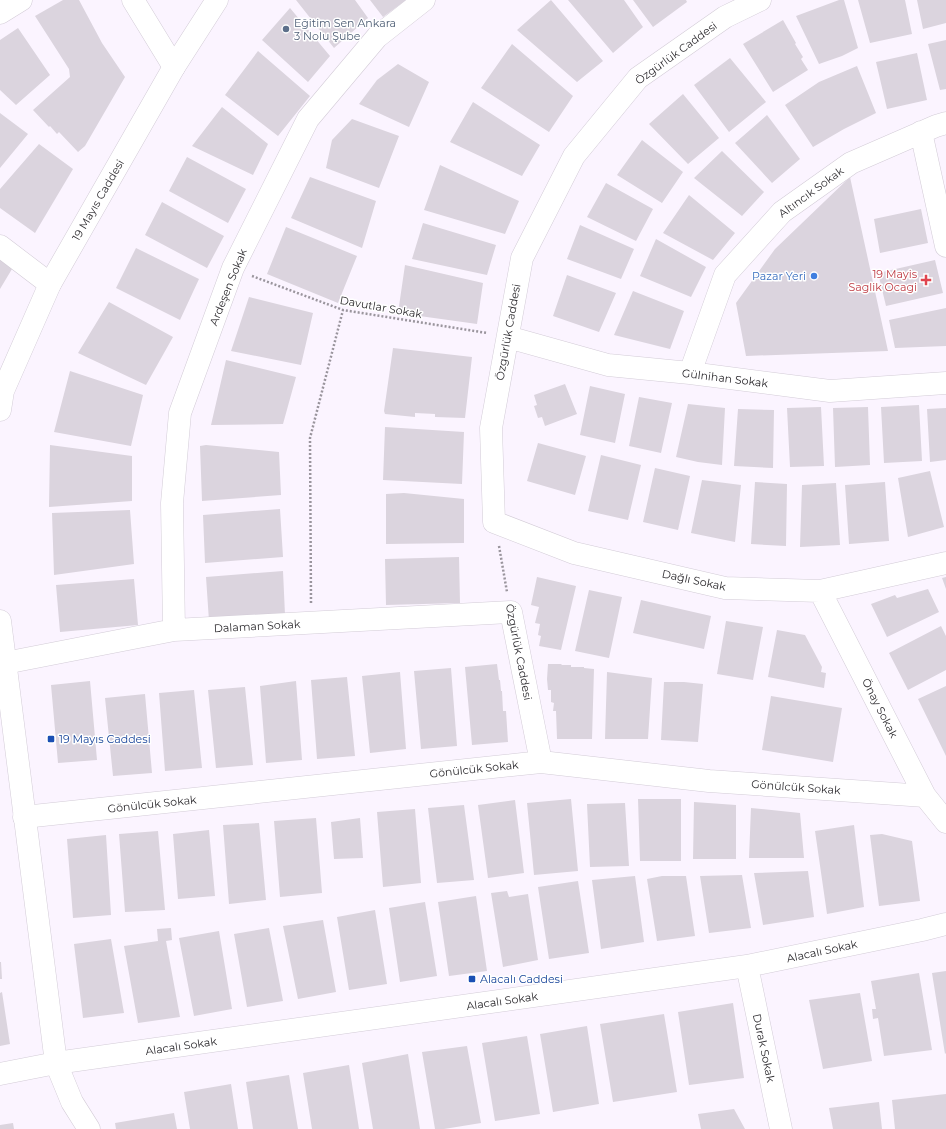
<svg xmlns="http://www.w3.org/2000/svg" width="946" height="1129" viewBox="0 0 946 1129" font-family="Montserrat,sans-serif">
<rect width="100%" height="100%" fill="#fbf4ff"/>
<!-- building -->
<path fill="#dbd4de" d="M63,0h16l23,43 23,34 -40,69 -7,6 -19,-20 -2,2 -7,-8 -1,1 -16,-17 37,-33 -1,-8 -34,-53z
M296,0h59l13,18 -34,30z
M370,0h36l-23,17z
M551,0l52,61 -26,21 -60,-52z
M568,0h56l19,27 -30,26z
M633,0h53l1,2 -34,25z
M839,0h5l14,48 -16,8 -23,8 -23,-48z
M858,0h47l7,34 -42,9z
M917,0h29v23l-23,6z
M290,8l40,48 -22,26 -46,-42z
M783,20l13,23 -1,1 8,13 -2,2 7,11 -35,22 -30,-48z
M18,28l32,47 -34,30 -16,-15v-50z
M946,40v49l-6,1 -12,-46z
M512,44l61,52 -24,36 -68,-44z
M258,51l52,45 -32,40 -53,-41z
M917,53l10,47 -40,9 -11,-47z
M730,58l36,44 -37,30 -35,-47z
M398,64l31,18 -20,45 -50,-23 18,-24z
M857,66l19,47 -32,16 -31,18 -28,-42 34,-23z
M683,94l36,44 -31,26 -39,-40z
M473,102l67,43 -18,31 -72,-34z
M222,107l46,37 -15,31 -61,-29z
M0,113l28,21 -28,34z
M767,115l33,44 -28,24 -37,-40z
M352,119l47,17 -20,52 -53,-20 6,-28z
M642,140l41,32 -21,31 -45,-28z
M39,144l34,25 -38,64 -35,-25v-19z
M722,151l42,41 -22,24 -48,-38z
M187,157l59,32 -18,34 -59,-32z
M440,165l79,36 -14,33 -81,-24z
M310,177l66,24 -14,47 -71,-30z
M850,177l38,174 -142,5 -10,-53 39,-54z
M606,183l47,26 -17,32 -49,-24z
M689,195l46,38 -22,27 -50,-27z
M162,202l62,34 -17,32 -62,-33z
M921,209l7,34 -48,10 -6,-34z
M423,223l73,22 -9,30 -75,-16z
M580,225l54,24 -13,30 -54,-20z
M286,227l71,29 -19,47 -71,-29z
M656,239l50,28 -15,30 -51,-21z
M136,248l63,31 -19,41 -64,-32z
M0,255l15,9 -15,25z
M935,260l8,33 -57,13 -8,-33z
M405,265l78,18 -6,41 -79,-11z
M567,275l49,18 -17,39 -46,-16z
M633,291l51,20 -14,38 -56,-14z
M249,297l64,16 -12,52 -70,-14z
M109,302l64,35 -27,48 -68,-32z
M946,308v38l-51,2 -6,-28z
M393,348l79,9 -7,61 -30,-1v-3l-20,-1v4l-30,-3 -1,-3z
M226,360l70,17 -13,47 -72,1z
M70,371l73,24 -12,51 -77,-14z
M565,384l12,30 -32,12 -3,-9 -4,1 -4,-12 3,-1 -3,-10z
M590,386l35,8 -10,49 -35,-8z
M639,397l33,6 -11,50 -32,-7z
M688,404l37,4 -3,57 -24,-3 -22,-5z
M919,405l3,56 -38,2 -3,-56z
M821,407l3,59 -34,1 -3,-59z
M868,407l2,58 -35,2 -2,-59z
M946,408v52l-16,2 -3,-53z
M738,409l36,1 -1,58 -39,-2z
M385,427l79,5 -2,52 -79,-4z
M538,443l48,13 -11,39 -48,-14z
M50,445l82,11v45l-83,6z
M206,445l73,7 2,43 -79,6 -2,-55z
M601,455l40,10 -13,55 -40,-9z
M655,468l35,8 -12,54 -35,-8z
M930,471l14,56 -36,10 -10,-59z
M702,480l39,5 -6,57 -44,-9z
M755,482l32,2 -1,62 -35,-2z
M885,482l4,59 -40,3 -4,-59z
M836,483l4,62 -40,2 2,-62z
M404,493l60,6v44l-78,1v-50z
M280,509l3,48 -78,6 -2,-48z
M130,510l4,54 -80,11 -2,-62z
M459,557l1,46 -74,2 -1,-46z
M283,571l2,44 -76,6 -3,-44z
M537,577l39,9 -15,64 -22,-4 2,-10 -3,-1 2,-11 -5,-1 4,-16 -8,-2z
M946,577v12l-4,-11z
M134,579l4,46 -78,7 -4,-47z
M928,589l11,23 -52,25 -16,-33 24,-9 2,3z
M589,590l33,7 -13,61 -34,-7z
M641,600l70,16 -7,33 -71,-16z
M726,621l37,6 -10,53 -36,-6z
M941,626l5,10v34l-38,20 -19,-37z
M777,630l28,5 17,32 -1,5 5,1 -2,15 -56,-11z
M497,664l2,16h1l1,11h1l1,20h3l2,31 -36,3 -7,-78z
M548,664h13l1,1h9v2h13v1l10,1 -2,70h-35l-1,-28h-3l1,-8 -3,-1v-12h-3l-1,-11z
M451,668l6,78 -36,3 -7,-78z
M400,672l6,77 -36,4 -8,-77z
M607,672l45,6 -4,61h-43z
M347,677l8,79 -38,3 -6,-79z
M90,681l7,79 -39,3 -7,-78z
M296,681l6,79 -36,3 -6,-77z
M664,682h20l19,2 -5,58 -37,-2z
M946,686v70l-28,-57z
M245,687l8,78 -37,3 -8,-78z
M194,690l8,78 -37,3 -6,-78z
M145,694l7,79 -39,3 -8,-78z
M771,696l71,12 -9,54 -71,-12z
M571,799l7,72 -44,4 -7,-72z
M638,799h43v62h-41z
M515,800l9,73 -36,5 -10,-73z
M694,802l42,3v54h-43z
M625,803l4,63 -39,1 -3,-63z
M464,805l10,75 -37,3 -9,-75z
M751,808l49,5 4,45h-55z
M415,809l6,74 -38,4 -6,-75z
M316,818l6,75 -42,4 -6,-76z
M360,818l3,40 -29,1 -3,-37z
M259,823l7,77 -37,4 -6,-79z
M854,825l10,82 -37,7 -12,-83z
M209,830l6,66 -37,3 -5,-65z
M158,831l7,79 -40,2 -6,-78z
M882,834l30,7 8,60 -41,5 -9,-71z
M106,835l5,80 -38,3 -6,-79z
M808,871l6,46 -51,8 -9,-52z
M742,875l9,53 -42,5 -9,-57z
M635,876l9,66 -43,7 -9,-69z
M662,876h24l9,60 -38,5 -10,-62z
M578,881l11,72 -40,6 -11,-72z
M507,891l2,6 19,-3 10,66 -35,7 -12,-74z
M476,896l11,75 -38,5 -11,-74z
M425,902l12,74 -37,6 -11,-74z
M375,910l12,74 -38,6 -12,-73z
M323,920l13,72 -38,7 -15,-73z
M171,928l1,12 -6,1 14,76 -42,6 -14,-77 34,-5 -1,-12z
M269,928l14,73 -36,6 -13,-73z
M219,931l13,78 -38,7 -15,-78z
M111,939l13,74 -41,5 -9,-74z
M0,962h1l1,17h-2z
M946,971v82l-1,1 -13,-81z
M919,973l13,77 -48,6 -6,-38 -5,1 -1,-10h4l-5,-28z
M2,992l8,52 -10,2v-53z
M860,993l12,68 -49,8 -14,-69z
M733,1003l11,75 -55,7 -11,-73z
M664,1014l13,78 -64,10 -13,-78z
M587,1026l12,78 -46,8 -13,-78z
M527,1036l13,78 -45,7 -13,-78z
M467,1046l14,77 -37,6h-9l-13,-77z
M408,1054l12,75h-47l-11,-66z
M349,1065l10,64h-47l-9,-56z
M289,1075l9,54h-45l-7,-47z
M231,1084l7,45h-48l-6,-37z
M946,1094v35h-51l-3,-29z
M879,1102l3,27h-49l-4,-21z
M734,1109l11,20h-44l-3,-15z
M174,1113l3,16h-61l-1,-6z
M13,1123l1,6h-14v-4z"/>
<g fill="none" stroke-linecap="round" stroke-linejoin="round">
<defs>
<path id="minor" d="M133,0l41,67
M760,0l-35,17 -87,61 -64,78 -52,102 -31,170 3,94 80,31 151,35 95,3 126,-28
M0,13l21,-13
M921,132l25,114
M0,246l50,38
M508,337l100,28 82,8 140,18 116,-8
M690,373l35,-98 57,-63 69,-49 85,-37 10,-3
M820,591l105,205 21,26
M174,630l-2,-127 8,-90 53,-145 75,-149 69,-82 47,-37
M5,663l169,-33 337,-18 30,150
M24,817l517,-55 168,19 216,15
M747,966l34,163
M0,1074l56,-11 691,-97 175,-36 24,-6"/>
<path id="major" d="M0,410l3,-19 47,-107 124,-217 43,-67
M0,621l56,442 16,39 17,27"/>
</defs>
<!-- minor casing -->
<use href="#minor" stroke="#d3ccd7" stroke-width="23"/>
<!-- major casing -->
<use href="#major" stroke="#d3ccd7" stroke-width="23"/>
<!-- path -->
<path stroke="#9a959d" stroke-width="2.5" stroke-dasharray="2 2" stroke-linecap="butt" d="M252,276l91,34 144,23
M499,546l8,46
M311,603l-1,-165 33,-128"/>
<!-- minor -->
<use href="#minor" stroke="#fff" stroke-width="22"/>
<!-- major -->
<use href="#major" stroke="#fff" stroke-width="22"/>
</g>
<!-- markers -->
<circle fill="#5c6f8a" stroke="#fff" stroke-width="1.5" cx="286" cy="29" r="4"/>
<circle fill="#3f7fe0" stroke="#fff" stroke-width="1.5" cx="814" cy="276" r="4"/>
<path fill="#e0444e" stroke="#fff" stroke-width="1.5" d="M924 274h4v4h4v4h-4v4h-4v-4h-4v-4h4z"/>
<g fill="#1a4fb4" stroke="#fff" stroke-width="1.5">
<rect x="47" y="735" width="8" height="8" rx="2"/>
<rect x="468" y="975" width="8" height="8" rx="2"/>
</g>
<g text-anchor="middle" stroke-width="3" stroke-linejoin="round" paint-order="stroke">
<!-- service labels -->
<g font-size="11" fill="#4e5e75" stroke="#fff" text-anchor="start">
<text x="294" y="27">Eğitim Sen Ankara<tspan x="294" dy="13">3 Nolu Şube</tspan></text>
</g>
<!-- street labels -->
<g font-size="11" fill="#2c2a2e" stroke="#fff">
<text transform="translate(676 53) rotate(-36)" y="4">Özgürlük Caddesi</text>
<text transform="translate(811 192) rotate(-36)" y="4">Altıncık Sokak</text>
<text transform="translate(98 200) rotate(-60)" y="4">19 Mayıs Caddesi</text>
<text transform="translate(228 287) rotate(-68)" y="4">Ardeşen Sokak</text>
<text transform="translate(381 307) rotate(10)" y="4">Davutlar Sokak</text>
<text transform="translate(508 332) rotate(-80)" y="4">Özgürlük Caddesi</text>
<text transform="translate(725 378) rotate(7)" y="4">Gülnihan Sokak</text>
<text transform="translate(694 580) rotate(12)" y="4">Dağlı Sokak</text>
<text transform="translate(257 626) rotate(-3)" y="4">Dalaman Sokak</text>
<text transform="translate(519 652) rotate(79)" y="4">Özgürlük Caddesi</text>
<text transform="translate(880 708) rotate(63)" y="4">Önay Sokak</text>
<text transform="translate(474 769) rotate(-6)" y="4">Gönülcük Sokak</text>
<text transform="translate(796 787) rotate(4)" y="4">Gönülcük Sokak</text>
<text transform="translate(152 804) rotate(-6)" y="4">Gönülcük Sokak</text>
<text transform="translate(822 951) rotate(-12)" y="4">Alacalı Sokak</text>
<text transform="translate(502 1001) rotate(-8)" y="4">Alacalı Sokak</text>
<text transform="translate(181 1046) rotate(-8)" y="4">Alacalı Sokak</text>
<text transform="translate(764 1048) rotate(78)" y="4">Durak Sokak</text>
</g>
<!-- health labels -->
<g font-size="11" fill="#be3a42" stroke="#fff" text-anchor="end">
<text x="917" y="278">19 Mayis<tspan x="917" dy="13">Saglik Ocagi</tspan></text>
</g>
<!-- shop labels -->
<g font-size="11" fill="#366cbe" stroke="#fff" text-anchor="end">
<text x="806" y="280">Pazar Yeri</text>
</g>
<!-- transit labels -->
<g font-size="11" fill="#164399" stroke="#fff" text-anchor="start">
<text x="59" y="743">19 Mayıs Caddesi</text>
<text x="480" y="983">Alacalı Caddesi</text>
</g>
</g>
</svg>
